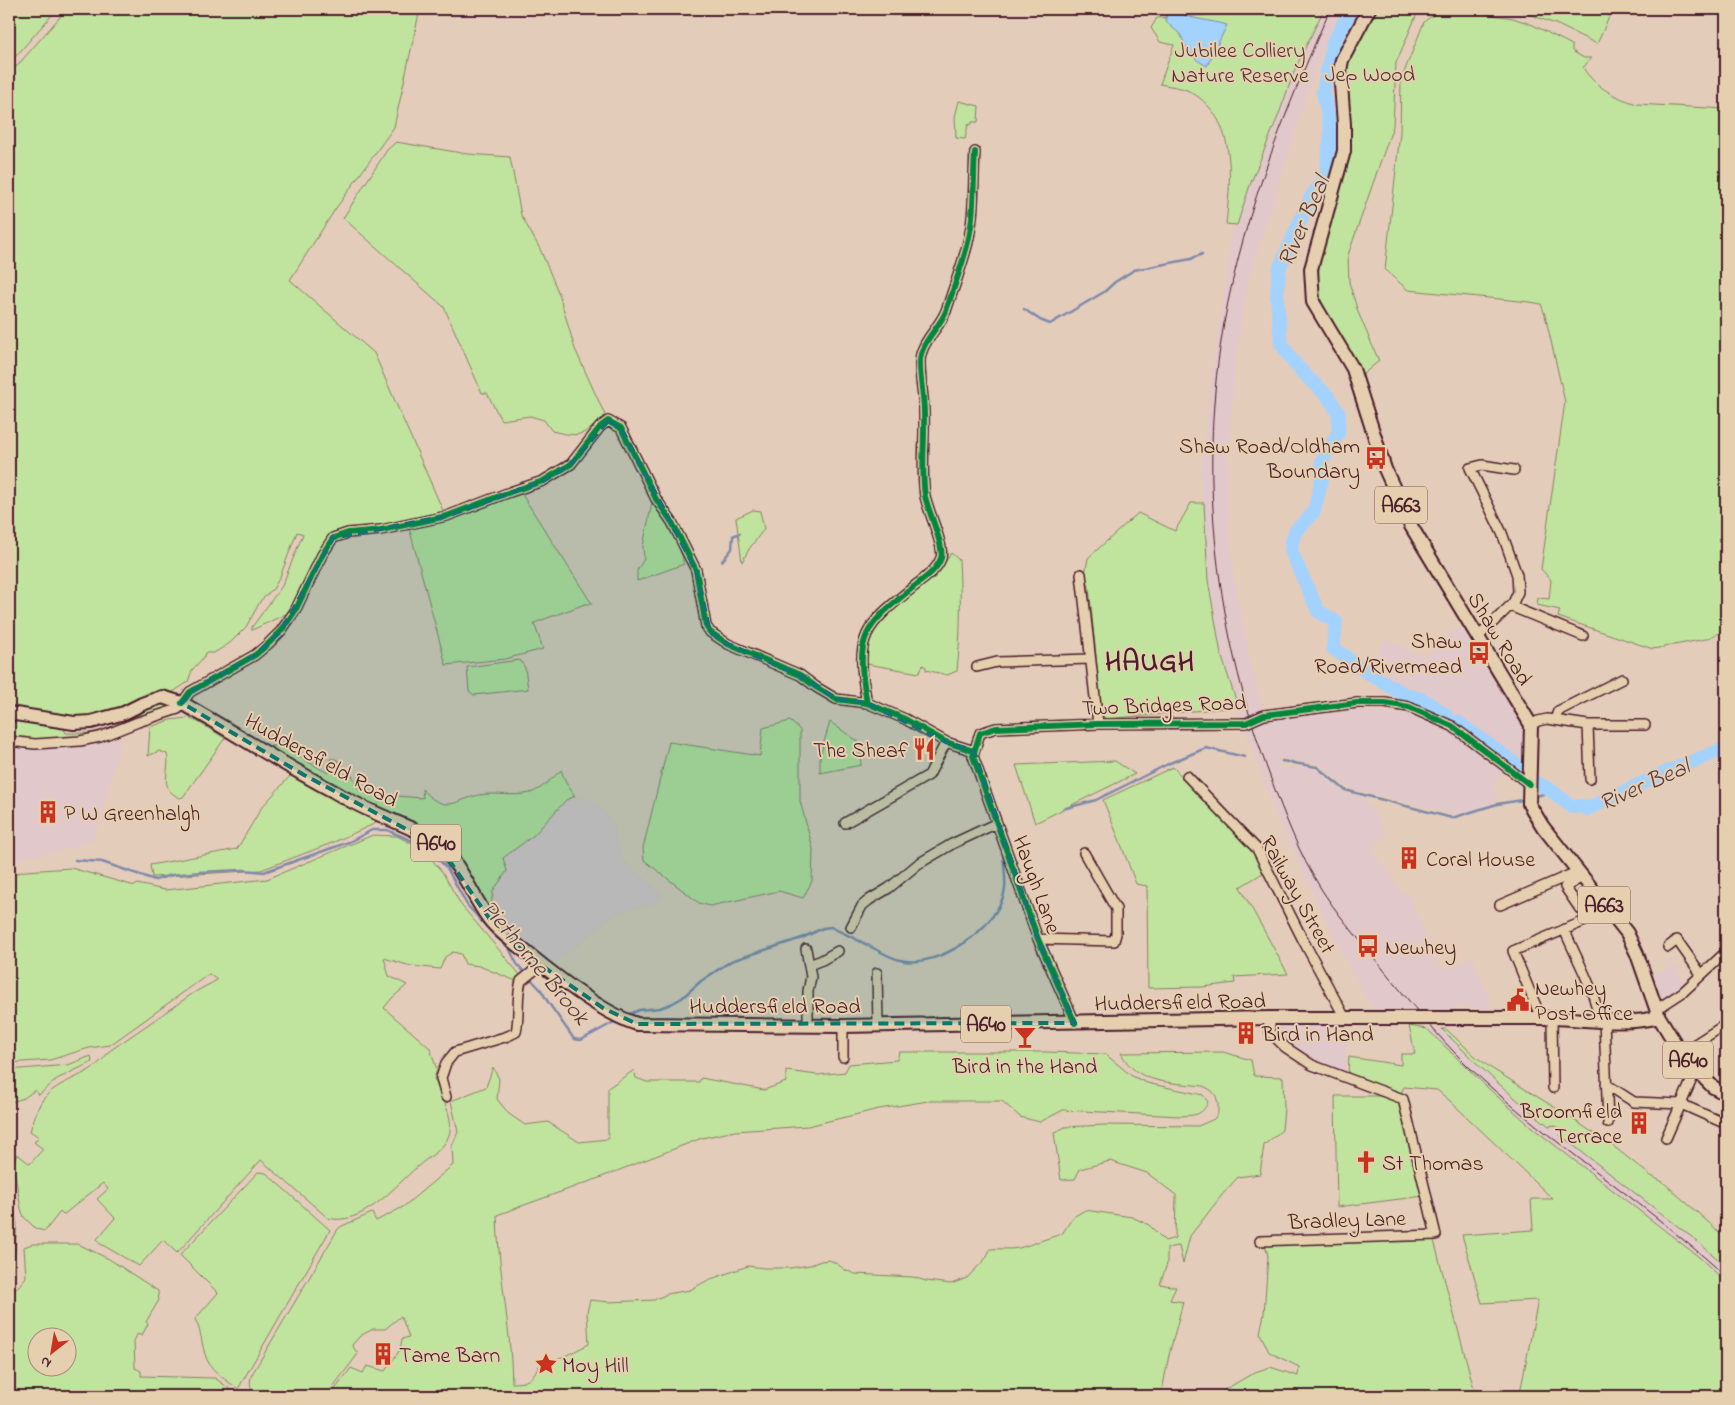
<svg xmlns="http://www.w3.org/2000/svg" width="1735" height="1405" viewBox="0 0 1735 1405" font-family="'Indie Flower',sans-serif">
<rect width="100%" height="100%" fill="#e4ccbb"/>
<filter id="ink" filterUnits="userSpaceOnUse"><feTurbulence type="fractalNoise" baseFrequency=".02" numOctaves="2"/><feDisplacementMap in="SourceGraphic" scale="10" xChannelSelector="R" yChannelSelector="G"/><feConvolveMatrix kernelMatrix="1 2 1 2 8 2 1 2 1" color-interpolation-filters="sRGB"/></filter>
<g filter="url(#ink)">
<!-- built -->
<path fill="#e1c8ca" d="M1324,9h19l-14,24 -19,52 -61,192 -13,78 -8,97v57l5,65 18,93 12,45 -21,8 -21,-66 -13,-74 -7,-109 8,-77 20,-134 1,-22 7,-13 13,-40 29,-71 16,-45z
M1461,626l60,98 5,16 -3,28 -92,-65 -42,-19 -19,-13 6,-16 10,-15 40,18 12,-16z
M1357,710l35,2 35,5 28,17 49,37 -8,8 -4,11 5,3 -2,9 -39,13 -108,-27 -33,-26 -36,-4 2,13 2,-3 31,-1 31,26 18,3 24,39 -16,12 31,46 5,-2 34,79 32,-13 19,52 -40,-3v7l-78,-1 -29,-53 -68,-142 -32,-87 20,-10z
M122,738l-23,86 -8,17 -35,11 -31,4 -16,10v-119l46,2z
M575,796l18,5 14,15 9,12 -1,11 7,20 40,36 -8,8 -38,10 -61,50 -10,-5 -53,-44 -1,-8 2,-15 13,-20 -3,-13 31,-23 32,-35z
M1675,965l3,4 -2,2 2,6 7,6 -13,14 -9,3 -10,-25z
M1287,1024l60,1 -1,49 -34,-13 -26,-16 -8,-11 -1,-4 2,-3z
M1427,1029h15l34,34 35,33 38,30 6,-1 8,7 -2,3 132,103 33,28v16l-27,-25 -165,-128 -45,-40z"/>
<!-- green -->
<path fill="#c0e39d" stroke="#858164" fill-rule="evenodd" d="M9,9h48l-48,55z
M67,9h353l-26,118 -60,84 -44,69 84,73 70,160 -63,14 -46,6 -8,4 -39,76 -36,17v-3l30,-41 21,-52 -6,-2 -17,45 -7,12 -12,11 -15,27 -16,16 -16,10h-8l-3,5 -11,12 -4,12 -15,10 -25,1 -47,23 -12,3 -80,-10v-634z
M1210,9h114l-29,60 -16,45 -29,71 -13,40 -11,-1c5,-48 12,-108 -39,-134 -8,-3 -18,-4 -27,-6l14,-39 -14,-3 -9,-14 6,-10 49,-3z
M1378,9h41l-23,54 -3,63 -45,129 1,27 9,30 21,49 -16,13 -39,-66 -6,-17 1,-28 30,-103v-18l-5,-77z
M1515,9h92l3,6 -13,29 -39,-19z
M1460,10l53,8 20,7 39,20v6l12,7h7l-8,10c12,19 33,30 54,36l89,5v505l-1,13 -6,6 -13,6 -53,10 -95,-32 2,-7 -23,-5 1,-7 11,1 2,-19 -10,-11 24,-167 -20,-87 -4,-11 -11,-2 -122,-12 -23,-20 15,-137 1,-53 23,-58c11,-10 22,-11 36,-12z
M959,101l20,5 -1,16h-6v2l-4,1 -3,14 -9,-1 -1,-21z
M396,142l72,12 42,3 11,58 19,34 19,45 16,55 30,66c-21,21 -24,23 -53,16l-8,-11 -14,-4 -29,4 -14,-27h-5l-38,-86 -101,-89 44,-68z
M521,493l71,111h-7l-51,19 9,26 -38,10 -59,6 -36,-134v-2l26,-7z
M652,503c14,18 27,38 32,61l-47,17v-11l7,-11 -1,-13z
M1191,503h13l4,77 13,74 17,53 -132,12 -4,-4 -13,-128 -4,-13 3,-16 50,-45 37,18z
M753,510l7,1 4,18 -15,20 -7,13 -6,-44z
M951,553l8,7c2,37 2,74 -2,111l-10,4 -21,-5v-3l-3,-2 -4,8 -52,-9 -2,-2c2,-7 2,-16 4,-23 12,-37 64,-50 82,-86z
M520,660l5,8 3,21 -54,6 -5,-4 -2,-24z
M161,705h6l-2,3c-19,7 -38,18 -57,23 -31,10 -67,13 -99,8v-20l55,10 2,4c9,0 19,1 28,-1 23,-5 45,-19 67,-27z
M188,718l10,4 27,16 -42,59 -3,1c-23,-10 -9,-26 -13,-44l-8,-3 -11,5 2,-29 20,-7z
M790,721l10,9v71l13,48 -1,32 -9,17 -24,-7 -69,15 -11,-3 -55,-43 -1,-12 26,-106 91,14 3,-28z
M830,722l29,20 2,23 -41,8v-17z
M264,745l23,2 9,8 30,17h4l1,-4 -2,-5 1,-4h6l17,18 5,11 25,7 40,3 -1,-9c7,8 13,13 23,15 10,1 23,-7 34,-9 17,-3 34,2 51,-2 11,-3 23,-15 31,-23l5,13 9,13 -9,4 -32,35 -31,23 4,13 -14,20 -2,15 4,4 -3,4 -42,-67 -15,-13 -62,-26z
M1115,761l20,13 -100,49 -19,-58z
M1173,767l82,87 11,17 -26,16 48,87 -54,3 1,6 -33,4 -54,1 -1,-102 -11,-2 -17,-45 -16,-39z
M291,775l82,43 3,5 -44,20 -71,27 -109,7 -2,-12 87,-16 25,-42z
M373,835l24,1 27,14 19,23 18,32 61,72 -6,4 -37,-15 -14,-2 -4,-10 -8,-2 -8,5 -5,12 -29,-3 -27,-8 5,18 18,9 -15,13 -8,10 46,40 7,22 -3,8c6,18 21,38 15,57 -5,15 -21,22 -32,32 -23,20 -55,60 -89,51l-67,-58 -84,93 -14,-13 -24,26 -40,-23 -2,-4 18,-21 -18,-19 11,-10 -5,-6 -40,32 -3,-3 -15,19 -9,-2 -12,-12 -3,-8 -8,-45 4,-10 13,10 13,-15 -9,-7 5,-5 -9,-6c3,-9 6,-19 10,-27 13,-23 43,-25 61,-43 3,-2 5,-6 7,-9l87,-60 22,-12 -8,-6 -99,71 -21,3 -39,12 -41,3v-188l17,-4 45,-3 64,18 2,-2 28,6 102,-11z
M1409,1026l18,3 62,60 45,40 165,128 27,25v114h-235l29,-3 18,-93 -56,3 -20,-68 71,-5 -2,-31h22l-104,-99 -12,-10 -33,-3 -3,6 -53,-18 1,-18 52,8v-11h14z
M1442,1029h4l29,27 16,12 71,44 51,34 38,30 12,6 54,48 9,12v24l-33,-28 -133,-103 3,-3 -8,-7 -6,1c-38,-30 -73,-62 -107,-97z
M899,1052h148l58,2 27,22 15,7 56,12 5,7c-6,14 -13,13 -28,14l-117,-6 -23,12 -20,-5 -18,-16h-74l-49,8 -71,17 -73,5 -33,7 -103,40 -102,37c1,56 14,112 15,168 19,0 20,-6 29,-20l22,-6 26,-13 -2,-32 3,-12 19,2 45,-2 13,-6 23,-4 18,-10 40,-14 16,2h26l20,-3 11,-4 8,-1 7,3 9,7 10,4 58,3 13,4 25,3 16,-6 20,-21 3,-8c9,-1 20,1 29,-1 14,-4 28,-10 43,-14l11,-17 12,-7 47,7 17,8 16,16 10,-3 1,-43 -29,-22 -37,-12 -30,8 -5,10 -14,1 -7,-47 11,-6 39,-2 94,1 16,-7 4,-6v-9l-2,-8 -5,-6 -8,-4c-32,-4 -66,-1 -82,-33l102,-1 28,8 3,16 29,1 1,31 -2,22 -18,15 -4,29 -22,3 -16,18 -32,41 -7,28 -4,-18 -12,2v16l-7,20 16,3 -6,13 13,2 -14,53 -8,41h-831l21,-28 12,5 4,-7 18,5 15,-21 2,-11 7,-2 -8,-21 -16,13h-12l-13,7 -8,9 6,9 -32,42h-73l-3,-13 1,-7 87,-147 4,-3 30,-13 4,8 27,-14 50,-42 -1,-19 6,-14 -7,-31 35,-14 7,-20 6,12 -2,20 12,15 16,11 23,-3 31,20 29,-3v-51l26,-18 2,8 11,4h52l2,-4 63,12 22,-8v-11l32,4 27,-3 4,-8 48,-4z
M91,1056l1,6 -35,17 -18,16 -4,-5 -11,8 -15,5v-33l59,-5z
M1335,1096h53l14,6 22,94 -87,11z
M258,1172l8,1 64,57 -92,159c-9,-7 -21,-14 -28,-24 -9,-13 -7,-32 -15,-46l23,-26 -38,-38z
M9,1207l5,3 3,14 -4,50 -4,13z
M1433,1237l43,159h-262l41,-24 15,-5 28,9 1,-9 -30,-15 -9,-19 4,-19 4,-58 -3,-12z
M32,1244h46l31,15 49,32 1,9 -13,22 2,2 -6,11 -4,-2 -4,8 1,27 6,3v5l74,2 24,18h-230v-102l2,1 15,-18 -2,-30zM38,1338h30v30h-30z"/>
<!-- water -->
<path fill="#a3d2ff" stroke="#7f8aaa" d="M1177,12c16,8 33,8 50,13l-20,41 -10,-6 -10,-11 -7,-15 -14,-12v-7z"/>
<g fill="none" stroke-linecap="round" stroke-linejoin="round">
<!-- stream -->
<path stroke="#7f8aaa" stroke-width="2.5" d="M1161,9l5,6
M1024,309l16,11 10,4 54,-32 11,-10 19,-12 57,-11 11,-5
M722,561l10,-12 1,-13 7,-3
M1282,761l35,6 28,23 107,28 45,-14 25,-4
M1537,796l15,-5
M1063,809l33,-9 74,-37 36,-15 39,9
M75,860l27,2 53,18 17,-5 28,-3 43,-2 21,2 85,-30 23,-12h15l30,13 16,11 14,14 20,37 26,29 16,14 8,16 24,26 7,12 26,37 7,1 35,-19
M628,1015l11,-5 21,-2 11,-4 11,-6 19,-17 30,-20 71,-23 21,-10 8,-1c14,7 29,14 44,22 8,4 16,9 25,11 37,10 99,-32 105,-71 1,-11 -1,-24 -2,-34"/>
<!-- river -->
<path stroke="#a3d2ff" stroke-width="14" d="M1352,9l-19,34 -10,49 8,39 -5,45 -15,21 -32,72 -2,29 4,45 13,20 15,16 18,16 12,19 -1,20 -16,27v18l-8,32 -8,10 -10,9 -4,11 -1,10 27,60 18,11 -3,26 29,21 31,19 13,7 15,4 25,16
M1457,722l65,47
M1538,783l14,8 20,16 10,-1 5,3 66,-31 68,-28 5,2"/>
<defs>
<path id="minor" d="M1081,574l17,150
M1510,606l73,30
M1478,637l35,-34 5,-11 -1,-17 -15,-42 -32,-65 12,-3 32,5
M977,667l20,-5 93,-3
M867,703c-13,-69 -3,-76 49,-118 9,-7 21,-15 25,-27 4,-11 -13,-47 -16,-62 -4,-27 0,-55 -1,-83 0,-16 -4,-32 -4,-49 -1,-21 19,-35 26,-53 7,-21 17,-48 22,-69 7,-29 5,-61 7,-90
M1264,715l93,-12h28l24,4 43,19 77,58
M1555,720l3,-9 64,-32
M1531,725l7,-4 9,-2 41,6h57
M1588,725l2,54
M9,741l26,3 45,-3 20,-4 38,-15 40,-13 12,-17 65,-37 12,-10 14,-14 14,-20 27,-56 11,-17 15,-5 33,-3 66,-14 63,-24 33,-11 28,-17 29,-37 8,-6 13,7 35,71 16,23 24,48 10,56 4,6 18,12 72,31 16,12 20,12 31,4 38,16 41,23 28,9
M1187,776l70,73 46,91 42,78
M845,823l84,-48 17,-33
M1582,877l-17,10 15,22 20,-8
M1500,905l79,-34
M851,927l11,-21 7,-6 20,-12 29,-24 34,-20 45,-21
M1564,929c12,29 31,60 35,91
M1038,939l76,2 2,-7v-25l-32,-56
M1668,947l9,-7 24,34
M806,949l5,28 -3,14v35
M809,965l13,-5 16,-9
M877,973l1,52
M1657,1009l26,-17 43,-40
M1541,1018l-28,-67 96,-40
M1552,1018l1,70
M1604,1020l4,103
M1075,1023l-37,-84 -65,-183 7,-23 16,-5 102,-4 148,-1
M1681,1053l45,-29
M843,1057v-31
M1606,1084l28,18 47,2 45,20
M446,1097l-5,-19 5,-15 9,-11 53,-16 8,-4c4,-17 0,-34 5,-51l20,-16
M1666,1138l30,-68
M1260,1241l176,-6 -33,-136 -91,-34 -27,-18 -15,-15v-14"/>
<path id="primary" d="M1369,9l-27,51 -2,11 4,53v27l-33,118 2,33 40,67 32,100 26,57 120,199 -2,79 14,23 84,106 10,21 22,63 22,36 24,26 8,8 13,7
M9,713l65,10 17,-1 33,-9 18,-9 20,-7 20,6c51,29 100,61 151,88 15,9 31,17 47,24 20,9 44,17 61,32 21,19 31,49 48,72 10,13 24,23 37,33 28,23 77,62 111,72l206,2 427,-8h128
M1444,1018c36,0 72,0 108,0 35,1 73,8 107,-1"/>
</defs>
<!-- minor casing -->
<use href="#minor" stroke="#4a1f2b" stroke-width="12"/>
<!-- primary casing -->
<use href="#primary" stroke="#4a1f2b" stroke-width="16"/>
<!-- minor -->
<use href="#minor" stroke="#e6cfaf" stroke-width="9"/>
<!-- primary -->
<use href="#primary" stroke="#e6cfaf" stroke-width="12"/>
<!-- tram -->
<path stroke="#4a1f2b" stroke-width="1" d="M1330,9c-47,108 -93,220 -110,339 -21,147 -1,292 51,431 14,37 28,75 49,108 16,26 36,48 54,71 27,33 53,66 82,96 68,70 151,121 225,184 15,12 31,25 45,39"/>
<defs>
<path id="minor-bridge" d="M1246,723l18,-8"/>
<path id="primary-bridge" d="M1398,1018h46"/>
</defs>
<!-- minor-bridge casing -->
<use href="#minor-bridge" stroke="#4a1f2b" stroke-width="12" stroke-linecap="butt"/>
<!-- primary-bridge casing -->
<use href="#primary-bridge" stroke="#4a1f2b" stroke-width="16" stroke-linecap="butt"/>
<!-- minor-bridge -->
<use href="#minor-bridge" stroke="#e6cfaf" stroke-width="9"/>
<!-- primary-bridge -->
<use href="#primary-bridge" stroke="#e6cfaf" stroke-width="12"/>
<defs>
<path id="cycleway" d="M182,703l8,-11 65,-37 12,-10 14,-14 14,-20 27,-56 11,-17 15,-5 33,-3 66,-14 63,-24 33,-11 28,-17 29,-37 8,-6 13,7 35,71 16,23 24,48 10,56 4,6 18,12 72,31 16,12 20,12 31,4 38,16 41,23 28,9
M867,703c-13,-69 -3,-76 49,-118 9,-7 21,-15 25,-27 4,-11 -13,-47 -16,-62 -4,-27 0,-55 -1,-83 0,-16 -4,-32 -4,-49 -1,-21 19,-35 26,-53 7,-21 17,-48 22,-69 7,-29 5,-61 7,-90
M1075,1023l-37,-84 -65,-183 7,-23 16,-5 102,-4 148,-1 18,-8 93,-12h28l24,4 43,19 77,58"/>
</defs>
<!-- cycleway casing -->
<use href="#cycleway" stroke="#e6cfaf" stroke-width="9"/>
<!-- cycleway -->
<use href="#cycleway" stroke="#00873e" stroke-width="6"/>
</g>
</g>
<!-- marked area -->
<path fill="#0f766e" fill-opacity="0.2" stroke="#0f766e" stroke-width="4" stroke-dasharray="10 6" stroke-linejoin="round" d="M608,421l13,7 75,142 14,62 18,12 72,31 36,24 31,4 79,39 28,9 64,188 37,84 -438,1 -34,-16 -62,-43 -50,-44 -51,-74 -136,-72 -122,-72 8,-11 65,-37 26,-24 52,-93 114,-22 96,-35 28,-17z"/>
<!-- icons -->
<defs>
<symbol id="bus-bare" viewBox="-9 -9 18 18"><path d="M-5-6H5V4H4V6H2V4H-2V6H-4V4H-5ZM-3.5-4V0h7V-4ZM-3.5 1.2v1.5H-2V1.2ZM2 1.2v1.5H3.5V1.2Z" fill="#c8321e" stroke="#e6cfaf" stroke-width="2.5" paint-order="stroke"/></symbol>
<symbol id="restaurant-bare" viewBox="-9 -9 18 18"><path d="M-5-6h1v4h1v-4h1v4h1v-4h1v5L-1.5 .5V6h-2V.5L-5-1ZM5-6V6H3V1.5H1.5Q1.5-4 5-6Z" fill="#c8321e" stroke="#e6cfaf" stroke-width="2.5" paint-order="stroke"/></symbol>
<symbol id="building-bare" viewBox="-9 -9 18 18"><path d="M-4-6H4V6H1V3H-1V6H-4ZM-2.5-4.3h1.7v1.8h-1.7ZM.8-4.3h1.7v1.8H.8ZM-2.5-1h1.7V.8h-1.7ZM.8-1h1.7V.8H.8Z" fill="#c8321e" stroke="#e6cfaf" stroke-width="2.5" paint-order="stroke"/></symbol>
<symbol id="civic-bare" viewBox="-9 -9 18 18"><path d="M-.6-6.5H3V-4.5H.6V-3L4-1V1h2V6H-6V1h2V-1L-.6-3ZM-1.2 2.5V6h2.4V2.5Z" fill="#c8321e" stroke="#e6cfaf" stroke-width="2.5" paint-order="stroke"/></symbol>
<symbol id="bar-bare" viewBox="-9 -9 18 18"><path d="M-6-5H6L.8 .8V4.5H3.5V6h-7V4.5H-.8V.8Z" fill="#c8321e" stroke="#e6cfaf" stroke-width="2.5" paint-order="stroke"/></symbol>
<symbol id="church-bare" viewBox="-9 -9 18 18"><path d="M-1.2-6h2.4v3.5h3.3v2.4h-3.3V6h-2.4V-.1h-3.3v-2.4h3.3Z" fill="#c8321e" stroke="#e6cfaf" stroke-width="2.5" paint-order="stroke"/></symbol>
<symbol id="sight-bare" viewBox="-9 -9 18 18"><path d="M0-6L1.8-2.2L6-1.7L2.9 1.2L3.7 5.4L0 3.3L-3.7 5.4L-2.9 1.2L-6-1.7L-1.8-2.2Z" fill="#c8321e" stroke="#e6cfaf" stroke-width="2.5" paint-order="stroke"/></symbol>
</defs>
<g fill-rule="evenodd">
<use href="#bus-bare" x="1360" y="442" width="32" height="32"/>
<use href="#bus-bare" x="1463" y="637" width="32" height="32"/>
<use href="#restaurant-bare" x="908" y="733" width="32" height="32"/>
<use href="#building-bare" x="32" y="796" width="32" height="32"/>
<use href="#building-bare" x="1393" y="842" width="32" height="32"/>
<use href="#bus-bare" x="1352" y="930" width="32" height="32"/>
<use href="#civic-bare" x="1502" y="984" width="32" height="32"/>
<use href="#building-bare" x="1230" y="1017" width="32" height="32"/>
<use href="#bar-bare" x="1009" y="1021" width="32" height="32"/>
<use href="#building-bare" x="1623" y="1107" width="32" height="32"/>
<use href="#church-bare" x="1350" y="1146" width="32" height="32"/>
<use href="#building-bare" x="367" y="1338" width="32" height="32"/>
<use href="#sight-bare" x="530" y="1348" width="32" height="32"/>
</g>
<g text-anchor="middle" stroke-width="4" stroke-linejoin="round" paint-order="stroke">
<!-- shield labels -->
<g fill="#e6cfaf" stroke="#795453" stroke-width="1">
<rect x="1375" y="486.5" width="52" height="37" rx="4"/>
<rect x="411" y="824.5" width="50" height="37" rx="4"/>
<rect x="1578" y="886.5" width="52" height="37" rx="4"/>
<rect x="961" y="1005.5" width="50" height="37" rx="4"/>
<rect x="1663" y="1041.5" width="50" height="37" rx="4"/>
</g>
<g font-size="21" font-weight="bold" fill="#4a1f2b">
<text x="1401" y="512">A663</text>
<text x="436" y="850">A640</text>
<text x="1604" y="912">A663</text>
<text x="986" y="1031">A640</text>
<text x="1688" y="1067">A640</text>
</g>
<!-- park labels -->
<g font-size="22" fill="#563336" stroke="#e6cfaf">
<text x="1240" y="57">Jubilee Colliery<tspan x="1240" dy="25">Nature Reserve</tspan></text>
<text x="1370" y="81">Jep Wood</text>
</g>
<!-- poi labels -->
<g font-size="22" fill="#4a1f2b" stroke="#e6cfaf" text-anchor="start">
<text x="1360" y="453" text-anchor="end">Shaw Road/Oldham<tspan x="1360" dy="25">Boundary</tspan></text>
<text x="1462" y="648" text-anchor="end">Shaw<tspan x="1462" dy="25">Road/Rivermead</tspan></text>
<text x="908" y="757" text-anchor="end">The Sheaf</text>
<text x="64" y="820">P W Greenhalgh</text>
<text x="1426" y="866">Coral House</text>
<text x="1385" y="954">Newhey</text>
<text x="1535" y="995">Newhey<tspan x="1535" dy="25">Post Office</tspan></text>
<text x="1262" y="1041">Bird in Hand</text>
<text x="1025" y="1073" text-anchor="middle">Bird in the Hand</text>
<text x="1622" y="1118" text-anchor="end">Broomfield<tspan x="1622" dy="25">Terrace</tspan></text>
<text x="1382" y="1170">St Thomas</text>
<text x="399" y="1362">Tame Barn</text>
<text x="562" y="1372">Moy Hill</text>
</g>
<!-- street labels -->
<g font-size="22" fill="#4a1f2b" stroke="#e6cfaf">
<text transform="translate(1501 638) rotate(59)" y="8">Shaw Road</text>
<text transform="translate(1164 704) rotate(-2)" y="8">Two Bridges Road</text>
<text transform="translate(322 759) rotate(29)" y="8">Huddersfield Road</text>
<text transform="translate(1038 884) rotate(70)" y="8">Haugh Lane</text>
<text transform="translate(1299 894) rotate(61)" y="8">Railway Street</text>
<text transform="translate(1180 1001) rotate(-1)" y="8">Huddersfield Road</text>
<text x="775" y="1013">Huddersfield Road</text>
<text transform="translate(1347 1219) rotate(-2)" y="8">Bradley Lane</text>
</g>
<!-- water labels -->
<g font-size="24" font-style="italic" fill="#573a4b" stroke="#e6cfaf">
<text transform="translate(1303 221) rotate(-66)" y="8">River Beal</text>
<text transform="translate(1644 784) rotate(-24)" y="8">River Beal</text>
<text transform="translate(536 962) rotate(50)" y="8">Piethorne Brook</text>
</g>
<!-- district labels -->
<g font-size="28" font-weight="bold" letter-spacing="1" fill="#4a1f2b" stroke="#e6cfaf">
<text x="1150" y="670">HAUGH</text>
</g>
</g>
<!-- margin -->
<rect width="1735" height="1405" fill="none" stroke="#e6cfaf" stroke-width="30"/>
<rect x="15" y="15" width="1705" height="1375" fill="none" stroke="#4a1f2b" stroke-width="2" filter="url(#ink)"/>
<!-- north arrow -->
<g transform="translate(52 1352) rotate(211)"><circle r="24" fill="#e6cfaf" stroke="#a8897a"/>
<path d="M0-4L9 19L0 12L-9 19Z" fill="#c8321e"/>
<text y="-8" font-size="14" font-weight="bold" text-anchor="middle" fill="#4a1f2b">N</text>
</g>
</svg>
